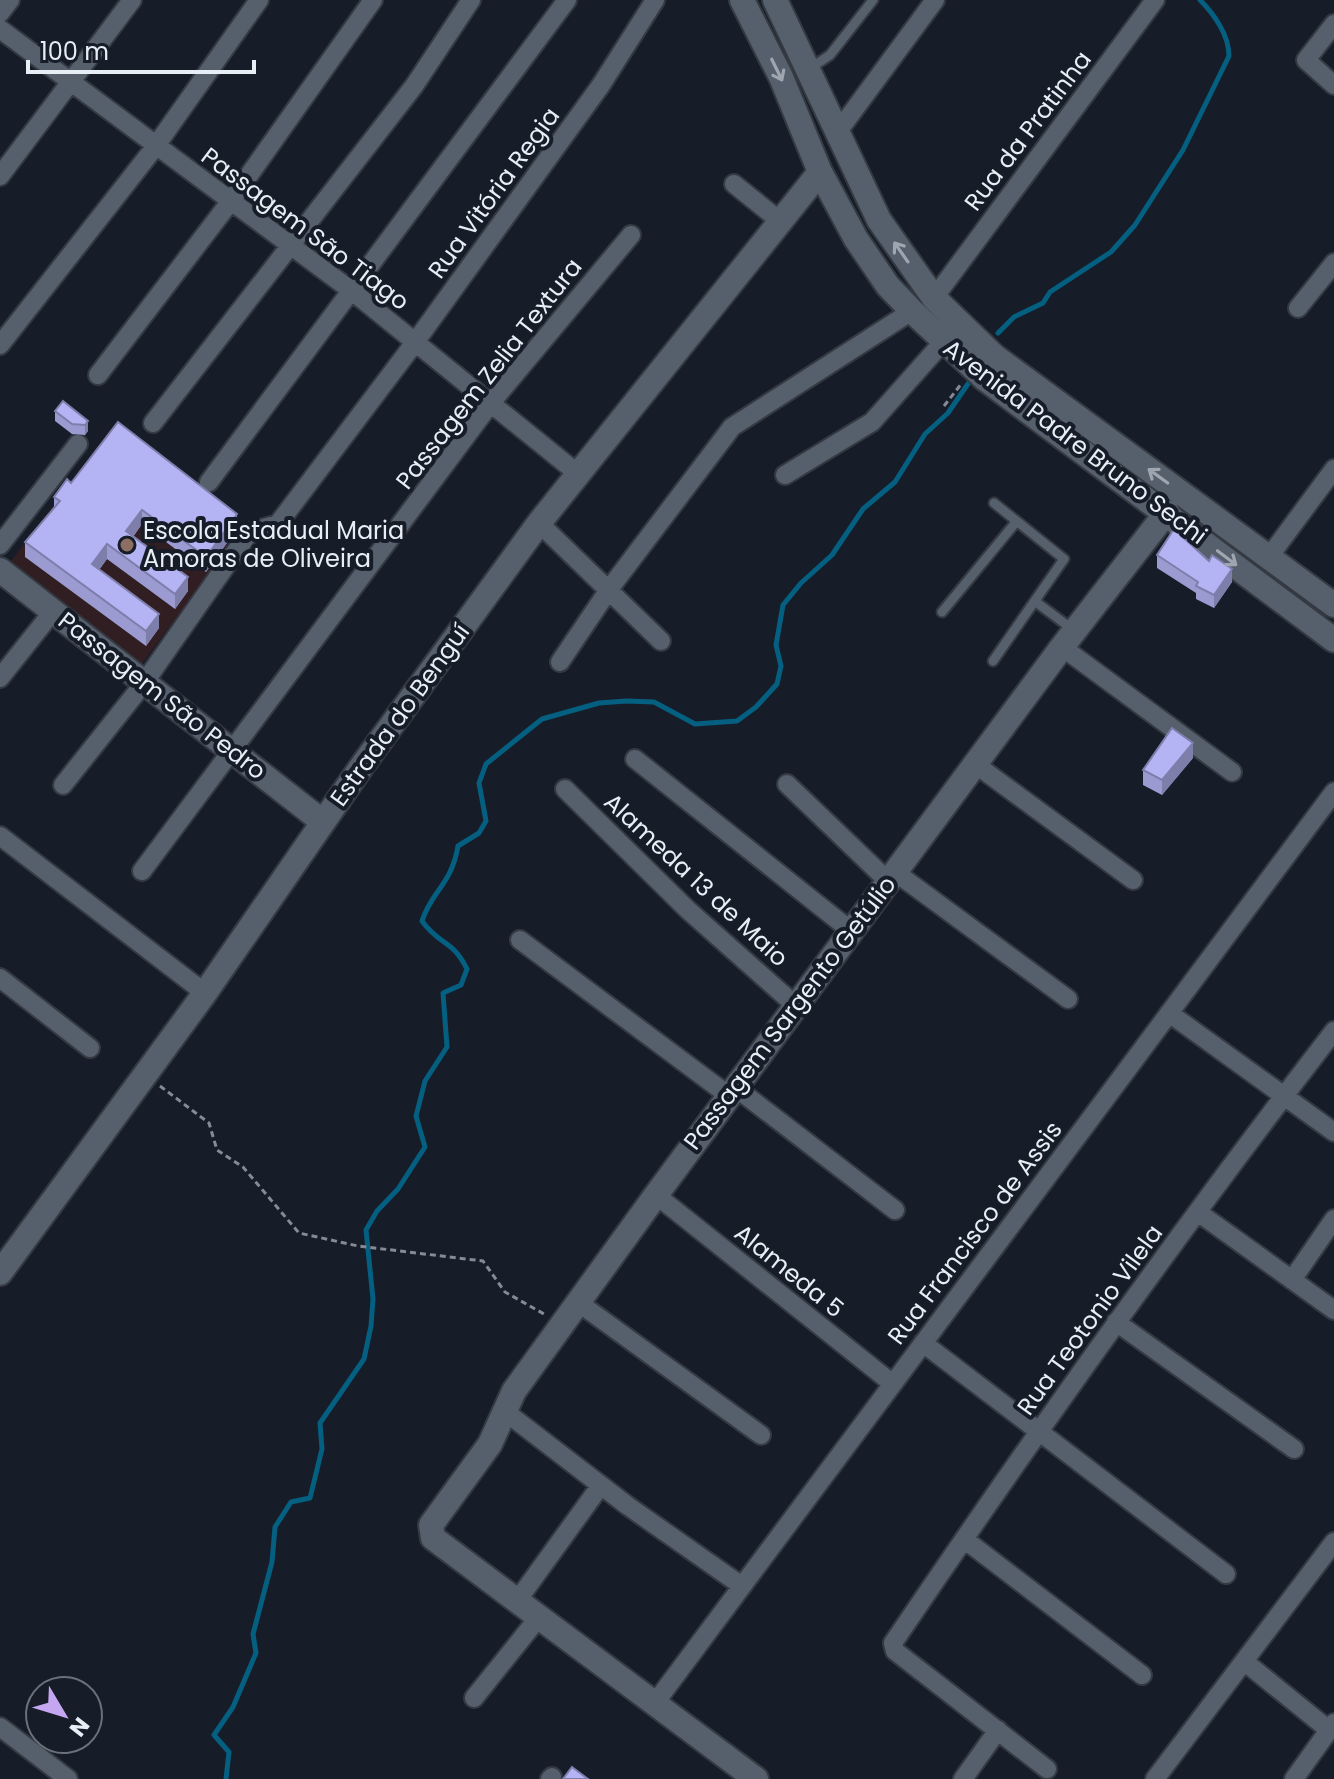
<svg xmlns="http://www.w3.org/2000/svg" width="1334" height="1779" viewBox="0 0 1334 1779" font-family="Poppins,sans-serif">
<rect width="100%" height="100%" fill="#161d28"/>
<!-- education -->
<path fill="#301e22" d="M114,425l132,99 -105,141 -133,-100z"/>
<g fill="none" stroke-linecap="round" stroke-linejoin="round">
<!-- stream -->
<path stroke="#045f80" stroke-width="5" d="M998,333l16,-16 29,-14 7,-11 61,-40 24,-27 48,-75 46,-94c0,-21 -15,-42 -29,-56
M226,1779l3,-27 -15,-17 19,-28 23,-54 -3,-19 19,-72 3,-35 16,-25 19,-4 12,-49 -2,-26 44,-64 7,-33 2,-27 -7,-69 11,-19 21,-22 27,-42 -9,-31 9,-35 22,-34 -4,-54 18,-8 6,-16c-15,-30 -27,-23 -45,-48 10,-31 29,-35 36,-75l21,-13 7,-12 -7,-38 7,-19 56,-45 57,-16 27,-2 28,1 41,22 42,-3 19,-14 21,-23 4,-18 -5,-21 7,-40 18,-22 31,-28 31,-46 32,-27 30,-48 23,-21 24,-35"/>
<defs>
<path id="lane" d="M809,69l21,-14 43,-55
M1036,602l36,27
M942,612l74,-90
M993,661l71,-102 -70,-56"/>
<path id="street" d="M0,13l10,-13
M1334,24l-28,36 28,25
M0,29l352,262 225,182
M837,133l98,-133
M0,176l132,-176
M734,184l46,37
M934,298l221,-298
M1298,308l36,-45
M0,345l155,-198 104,-147
M98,375l132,-173 143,-202
M153,423l261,-337 57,-86
M785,475l87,-53 71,-80
M209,482l358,-482
M539,523l122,118
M0,545l78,-101
M1269,557l65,-88
M1062,647l170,125
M560,662l50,-74 122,-161 180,-116
M0,678l54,-68
M635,759l215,171
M975,764l158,116
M787,784l101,97
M63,785l81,-102 102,-146 8,-6 24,-7 138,-183 185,-256 54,-85
M565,789l123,121 107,95
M0,836l205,157
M142,871l348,-467 141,-169
M895,872l173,127
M520,940l208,155
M0,978l90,70
M1169,1013l165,119
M735,1087l160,123
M656,1195l237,189
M1199,1213l135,97
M1292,1280l42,-61
M579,1303l182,132
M1116,1322l178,127
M923,1343l303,231
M503,1410l125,96 114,80
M964,1539l178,136
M517,1601l84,-116
M1245,1662l84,68
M474,1698l65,-81
M655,1703l679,-911
M0,1727l68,52
M1047,1769l-152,-118 -2,-8c141,-208 287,-413 441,-612
M550,1779l2,-2
M963,1779l35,-49
M1155,1779l179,-237
M1294,1779l40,-56"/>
<path id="secondary" d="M742,0l39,77 39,95 36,67 32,47 24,25 73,68 349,261
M775,0l104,220 55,78 60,58 340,249
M0,570l323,252
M0,1273l205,-280 159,-230 175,-240 281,-351
M756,1779l-323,-241 -2,-13 59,-81 24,-53 142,-196 406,-548 105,-135"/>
</defs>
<!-- lane casing -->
<use href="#lane" stroke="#353a42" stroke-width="13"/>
<!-- street casing -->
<use href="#street" stroke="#353a42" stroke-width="22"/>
<!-- secondary casing -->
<use href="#secondary" stroke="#353a42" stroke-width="28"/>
<!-- path -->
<path stroke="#858b94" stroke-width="3" stroke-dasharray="6 4" stroke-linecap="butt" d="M944,406l18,-23
M160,1086l49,37 8,27 26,17 56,66 59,13 125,15 22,31 39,22"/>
<!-- lane -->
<use href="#lane" stroke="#565f6c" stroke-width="9"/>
<!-- street -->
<use href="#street" stroke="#565f6c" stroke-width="18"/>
<!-- secondary -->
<use href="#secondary" stroke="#565f6c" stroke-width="24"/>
</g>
<!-- wall -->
<path fill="#9b9bd2" d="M55,411l33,10v10l-3,4 -13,-1 -17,-13z
M71,483l166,46 -31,43 -64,-48 -9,13 55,54 -13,18 -68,-50 -8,11 60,58 -13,18 -121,-89v-15l29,-35v-10z
M1157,555l52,6 23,21 -18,26 -18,-9v-6l-39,-25z
M1193,758l-31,37 -19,-10v-15z"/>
<!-- shaded-wall -->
<path fill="#7e7eab" d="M88,421v10l-3,4v-10z
M142,510v14l-16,22v-15z
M237,514v15l-31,43v-15z
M107,544v15l-15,20v-15z
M1232,569v13l-18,26v-13z
M188,577v14l-13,18v-15z
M159,614v14l-13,18v-15z
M1193,743v15l-31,37v-15z"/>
<!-- building -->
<path fill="#b4b4f4" stroke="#7e7eab" stroke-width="2" d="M63,401l25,20 -3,4 -13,-1 -17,-13z
M118,422l119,92 -31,43 -64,-47 -16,21 62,46 -13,17 -68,-50 -15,20 67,50 -13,17 -121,-89 35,-41 -6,-4 13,-18 4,4z
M1174,529l35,32 3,-6 20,14 -18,26 -18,-9 2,-4 -41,-27z
M1172,728l21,15 -31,37 -19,-10z
M572,1767l16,12h-25z"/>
<!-- one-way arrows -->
<defs><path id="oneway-shaft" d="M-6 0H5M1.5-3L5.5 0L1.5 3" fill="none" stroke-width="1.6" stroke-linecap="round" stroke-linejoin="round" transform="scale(2)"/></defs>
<g stroke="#9fa6b0">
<use href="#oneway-shaft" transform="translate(777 70) rotate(64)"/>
<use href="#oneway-shaft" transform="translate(901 252) rotate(-125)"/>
<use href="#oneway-shaft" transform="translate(1158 476) rotate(-144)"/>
<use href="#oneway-shaft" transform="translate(1227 558) rotate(37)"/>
</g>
<!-- markers -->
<circle fill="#8d6e63" stroke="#161d28" stroke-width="3" cx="127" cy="545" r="8"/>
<g text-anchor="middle" stroke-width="8" stroke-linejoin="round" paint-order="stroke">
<!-- street labels -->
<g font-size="24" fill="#e8eef5" stroke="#161d28">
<text transform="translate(1028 131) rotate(-53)" y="8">Rua da Pratinha</text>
<text transform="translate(494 193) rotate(-54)" y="8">Rua Vitória Regia</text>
<text transform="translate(305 229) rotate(37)" y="8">Passagem São Tiago</text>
<text transform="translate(489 374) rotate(-52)" y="8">Passagem Zelia Textura</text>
<text transform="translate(1075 442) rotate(37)" y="8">Avenida Padre Bruno Sechi</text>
<text transform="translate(162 696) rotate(38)" y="8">Passagem São Pedro</text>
<text transform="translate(400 715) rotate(-54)" y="8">Estrada do Benguí</text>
<text transform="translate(696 880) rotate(43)" y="8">Alameda 13 de Maio</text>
<text transform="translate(790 1013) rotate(-53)" y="8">Passagem Sargento Getúlio</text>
<text transform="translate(975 1233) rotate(-53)" y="8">Rua Francisco de Assis</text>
<text transform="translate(789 1271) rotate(39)" y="8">Alameda 5</text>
<text transform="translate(1090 1320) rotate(-54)" y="8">Rua Teotonio Vilela</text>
</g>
<!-- poi labels -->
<g font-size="24" fill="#e8eef5" stroke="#161d28" text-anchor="start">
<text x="143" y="539">Escola Estadual Maria<tspan x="143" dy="28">Amoras de Oliveira</tspan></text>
</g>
</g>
<!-- north arrow -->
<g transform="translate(64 1715) rotate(128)"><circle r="38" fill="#161d28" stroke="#6a717a" stroke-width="2"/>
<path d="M0-6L14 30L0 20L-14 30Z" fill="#c5a6f0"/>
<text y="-12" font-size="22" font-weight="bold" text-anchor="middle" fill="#e8eef5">N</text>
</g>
<!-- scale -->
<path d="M28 60v12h226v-12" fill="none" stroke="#e8eef5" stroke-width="4"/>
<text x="40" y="60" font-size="24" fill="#e8eef5" stroke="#161d28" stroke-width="6" paint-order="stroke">100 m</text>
</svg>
